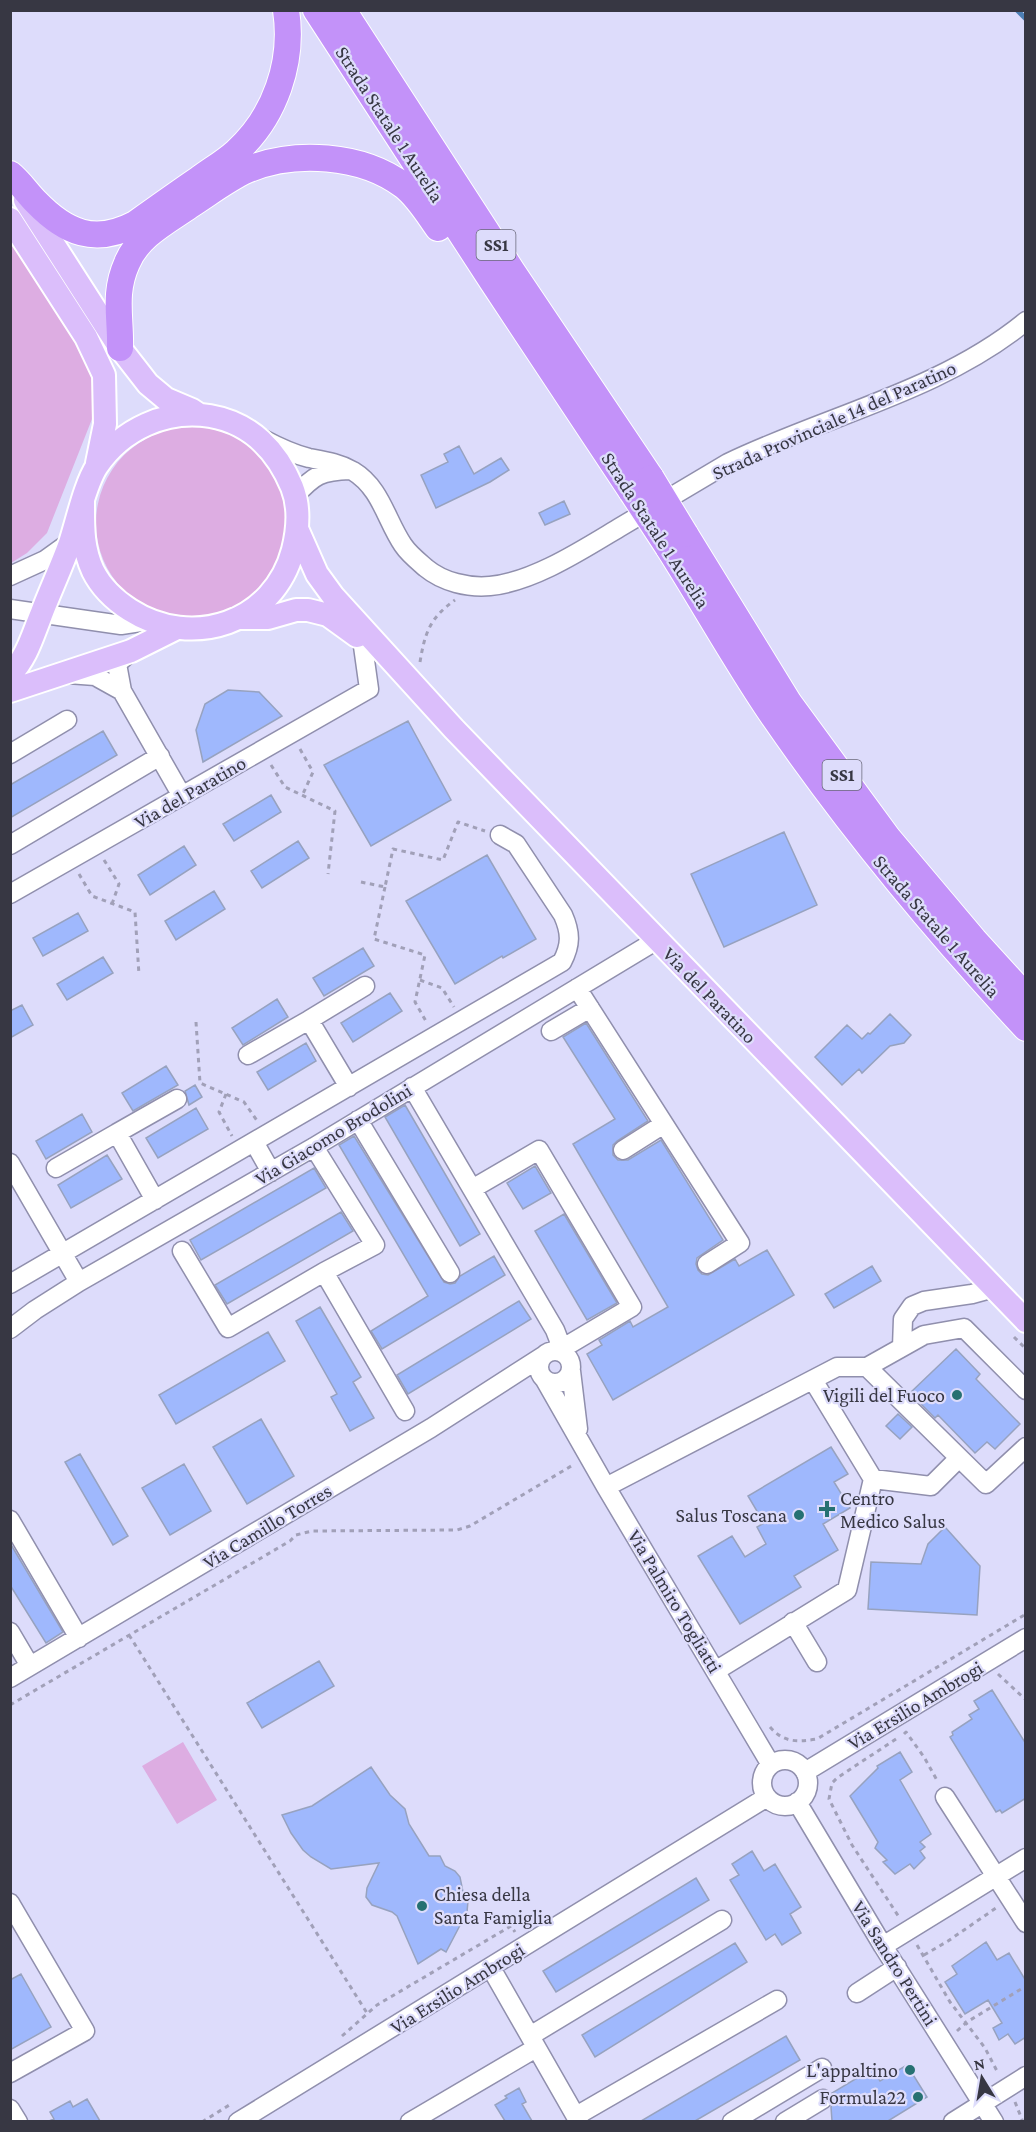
<svg xmlns="http://www.w3.org/2000/svg" width="1036" height="2132" viewBox="0 0 1036 2132" font-family="'Crimson Pro',serif">
<rect width="100%" height="100%" fill="#dddcfb"/>
<!-- green -->
<path fill="#ddade2" d="M10,231l79,128 6,32 -3,28 -45,114 -20,20 -16,10z
M96 523a96 96 0 1 1 192 0a96 96 0 1 1-192 0Z
M183,1742l34,58 -40,24 -35,-58z"/>
<g fill="none" stroke-linecap="round" stroke-linejoin="round">
<!-- stream -->
<path stroke="#4c7eb4" stroke-width="5" d="M1017,10l9,9"/>
</g>
<!-- building -->
<path fill="#9fb8fd" stroke="#97a2bf" stroke-width="1.5" d="M459,446l15,28 27,-16 8,12 -19,12 -54,26 -15,-33 27,-13 -4,-8z
M564,501l6,13 -25,11 -6,-12z
M228,690l31,2 23,24 -79,46 -7,-32 9,-26z
M408,721l43,79 -80,46 -47,-81z
M103,731l14,24 -107,63v-33z
M271,795l10,17 -47,29 -11,-17z
M784,832l33,73 -93,42 -33,-73z
M298,841l11,17 -47,30 -11,-17z
M184,846l12,19 -46,30 -12,-20z
M487,855l49,84 -33,19 -1,-2 -47,28 -49,-83z
M214,891l11,18 -49,31 -11,-19z
M78,913l10,18 -45,25 -10,-18z
M363,948l11,18 -50,30 -11,-18z
M103,957l10,16 -46,27 -10,-16z
M390,993l12,18 -49,31 -12,-19z
M277,999l11,18 -45,28 -11,-17z
M22,1005l11,20 -23,13v-27z
M890,1014l21,21 -7,8 -14,3 -28,27 -3,-4 -17,16 -27,-28 32,-32 15,14 6,-6 2,1z
M586,1023l62,98 -31,20 -4,4v10l5,5h10l33,-20 62,100 -26,18 -1,6 2,6 4,4 6,1 27,-16 4,7 28,-16 27,45 -181,105 -26,-46 15,-9 -3,-5 31,-19 3,6 35,-20 -95,-163 42,-25 -52,-82z
M306,1043l10,18 -48,29 -11,-18z
M166,1066l12,19 -45,26 -11,-18z
M195,1085l7,12 -13,8 -4,-14z
M405,1105l75,129 -20,12 -75,-129z
M196,1108l12,21 -50,29 -12,-20z
M82,1114l10,18 -46,27 -10,-18z
M354,1136l90,146 6,2 5,-1 5,-7 34,-20 11,19 -123,74 -11,-18 57,-35 -89,-151z
M107,1155l15,24 -51,29 -13,-23z
M535,1166l16,27 -28,16 -16,-26z
M314,1168l12,20 -125,72 -11,-20z
M341,1212l12,19 -126,73 -12,-19z
M564,1214l53,89 -30,17 -52,-89z
M872,1266l9,15 -47,27 -9,-14z
M519,1301l12,18 -123,75 -11,-19z
M320,1307l41,70 -8,5 21,36 -24,13 -19,-34 6,-3 -41,-73z
M268,1332l17,29 -109,63 -17,-29z
M956,1349l24,25 -4,5 44,45 -25,25 -8,-7 -12,11 -37,-38 -3,3 -25,-25z
M898,1414l14,13 -12,12 -14,-13z
M261,1419l33,57 -47,28 -34,-57z
M831,1447l17,27 -14,8 16,26 -27,16 15,26 -44,26 7,11 -61,37 -42,-68 34,-20 13,21 21,-13 -9,-17 7,-4 -16,-27z
M80,1454l48,82 -15,9 -48,-83z
M184,1464l27,47 -41,24 -28,-47z
M945,1527l35,39 -3,49 -109,-6 3,-47 50,2 7,-20z
M10,1543l53,89 -17,11 -36,-58z
M319,1661l15,25 -72,42 -15,-25z
M992,1690l34,54v54l-24,15 -2,-3 -4,2 -46,-75 3,-2 -1,-3 20,-13 -3,-4 10,-6 -5,-8z
M900,1752l12,20 -12,8 31,54 -11,8 5,5 -5,4 5,7 -11,11 -4,-5 -15,10 -12,-12 4,-2 -12,-12 3,-6 -28,-46 28,-28 -1,-2z
M371,1767l19,28 15,14 4,15 20,32h11l5,10 10,5 5,6 3,15 5,9 -1,11 -21,40 -5,-3 -23,15 -21,-48 -5,-4 -20,-7 -6,-8 1,-9 12,-25 -48,6 -20,-12 -8,-7 -12,-17 -9,-18 30,-9z
M752,1851l12,20 11,-7 26,43 -11,7 11,19 -19,12 -7,-11 -9,6 -36,-60 9,-5 -7,-11z
M696,1878l13,22 -153,92 -13,-21z
M986,1942l11,18 12,-7 17,28v56l-11,7 -7,-10 -9,6 -6,-12 9,-5 -14,-23 -23,14 -20,-32 12,-8 -5,-8z
M735,1943l12,19 -152,95 -13,-22z
M21,1974l30,53 -41,23v-70z
M786,2036l14,24 -105,61h-54z
M907,2065l20,32 -39,24h-56l-1,-14 3,-8 -2,-6 40,-24 8,12z
M519,2088l7,14 -4,2 10,17h-27l-10,-16 12,-7 -2,-2z
M87,2099l13,22h-51l5,-2 -4,-7 20,-11 3,6z"/>
<g fill="none" stroke-linecap="round" stroke-linejoin="round">
<defs>
<path id="minor" d="M263,439c15,8 30,15 46,19 16,3 30,5 44,13 28,17 33,49 50,74 6,9 15,16 23,23 17,14 42,20 64,18 44,-4 95,-38 132,-60 35,-21 71,-42 106,-63 97,-47 213,-72 298,-142
M295,496c19,-21 26,-25 55,-26
M10,576l35,-16 25,-18
M10,609l111,16 26,-4
M131,651l-14,13 5,27 60,105
M68,674l27,2 27,15
M10,754l57,-34
M10,845l150,-89
M10,894l359,-205 -7,-50
M577,988l163,255 -33,21
M551,1031l39,-23
M248,1055l61,-35
M349,1087l-40,-67 56,-34
M412,1087l143,243 5,13 -2,8
M358,1120l92,153
M254,1142l17,30
M623,1150l41,-26
M10,1163l69,119
M56,1168l61,-35
M472,1189l67,-39 93,157 -74,44
M155,1200l-38,-67 60,-34
M182,1251l46,77 96,-56 51,-27 -61,-98
M324,1272l81,139
M10,1284l552,-322c9,-17 9,-29 1,-47l-47,-71 -16,-9
M10,1329l25,-19 44,-28 235,-135 343,-207
M902,1347l1,-28 9,-13 12,-5 48,-7 22,-6
M539 1367a16 16 0 1 1 32 0a16 16 0 1 1-32 0Z
M867,1367l119,117 40,-37
M571,1371l7,58
M545,1380l61,107 165,278
M873,1479l58,7 28,-28
M606,1487l231,-120h30l57,-32 40,-7 62,62
M10,1520l69,118
M793,1622l24,40
M10,1632l20,34
M717,1670l130,-80 26,-111 -60,-99
M10,1678l421,-250 112,-72
M762 1783a23 23 0 1 1 46 0a23 23 0 1 1-46 0Z
M805,1772l221,-134
M945,1797l81,126
M797,1802l86,144 111,176
M10,1903l75,128 -75,42
M883,1946l143,-88
M491,1968l88,154
M857,1993l40,-26
M530,2036l192,-116
M10,2109l8,13
M576,2116l201,-116
M238,2122l529,-325
M410,2122l126,-74
M732,2122l90,-54
M785,2122l38,-23
M953,2122l73,-46"/>
<path id="major" d="M25,200l95,148 28,36 18,15 26,11 6,4
M10,219l76,118 18,38 1,49 -8,39
M298,531l19,43 16,22 121,133 572,592
M238,618h30l28,-8h12l20,5 29,21
M10,675c17,-18 22,-38 31,-60 9,-24 20,-47 29,-72 7,-21 15,-59 27,-77 25,-37 69,-57 113,-50 41,7 67,35 82,71 8,20 6,43 1,63 -19,73 -101,100 -163,60 -14,-9 -29,-23 -37,-39 -11,-24 -10,-45 -10,-71
M10,691l121,-40 44,-22"/>
<path id="highway" d="M316,10l176,271 140,211
M343,10l169,261 139,207
M10,174c10,8 17,19 26,28 30,31 59,43 99,22 21,-15 42,-30 64,-45 12,-9 26,-17 37,-27 39,-35 58,-90 50,-142
M120,348c1,-30 -7,-54 7,-85 11,-27 39,-41 62,-57 19,-12 38,-27 58,-36 47,-20 115,-16 157,16 14,11 24,28 34,42
M685,534l104,169 99,135 86,102 52,57
M668,547c35,55 67,113 103,166 77,112 163,216 255,315"/>
</defs>
<!-- minor casing -->
<use href="#minor" stroke="#908fad" stroke-width="21"/>
<!-- major casing -->
<use href="#major" stroke="#fff" stroke-width="26"/>
<!-- highway casing -->
<use href="#highway" stroke="#fff" stroke-width="28"/>
<!-- path -->
<path stroke="#a1a0b8" stroke-width="3" stroke-dasharray="4.5 4.5" stroke-linecap="butt" d="M420,662c5,-30 10,-44 35,-62
M300,749l13,23 -11,24
M271,765l14,22 50,24 -7,63
M104,860l15,24 -7,20
M79,874l13,22 43,16 4,63
M361,882l24,5 8,-38 50,11 15,-38 27,9
M385,887l-11,52 51,16 -10,47 12,21
M420,980l22,8 12,19
M196,1022l4,61 44,19 14,20
M226,1094l-7,18 13,24
M1014,1337l12,12
M129,1635l238,378
M998,1674l28,26
M10,1705l280,-164 6,-6 16,-4 145,-1 13,-4 103,-61
M770,1727c14,16 27,15 47,12l209,-125
M904,1734l2,-2 18,25 14,25
M896,1739l-59,39 -5,5 -3,16 23,46 47,72
M917,1945l33,57 35,46 13,25
M924,1955l24,-14 48,-33
M957,2031l10,-9 59,-36
M342,2036l35,-31 134,-79 4,6
M1015,2102l8,20
M202,2122l29,-18"/>
<!-- minor -->
<use href="#minor" stroke="#fff" stroke-width="18"/>
<!-- major -->
<use href="#major" stroke="#dbbefb" stroke-width="22"/>
<!-- highway -->
<use href="#highway" stroke="#c392f9" stroke-width="26"/>
<defs>
<path id="highway-bridge" d="M651,478l34,56
M632,492l36,55"/>
</defs>
<!-- highway-bridge casing -->
<use href="#highway-bridge" stroke="#fff" stroke-width="28" stroke-linecap="butt"/>
<!-- highway-bridge -->
<use href="#highway-bridge" stroke="#c392f9" stroke-width="26"/>
</g>
<!-- markers -->
<g fill="#267172" stroke="#dddcfb" stroke-width="2">
<circle cx="957" cy="1395" r="6"/>
<path d="M824 1500h6v6h6v6h-6v6h-6v-6h-6v-6h6z"/>
<circle cx="799" cy="1515" r="6"/>
<circle cx="422" cy="1906" r="6"/>
<circle cx="910" cy="2070" r="6"/>
<circle cx="918" cy="2097" r="6"/>
</g>
<g text-anchor="middle" stroke-width="4.5" stroke-linejoin="round" paint-order="stroke">
<!-- shield labels -->
<g fill="#dddcfb" stroke="#69687a" stroke-width="1.5">
<rect x="476.5" y="230" width="39" height="30" rx="4.5"/>
<rect x="822.5" y="760" width="39" height="30" rx="4.5"/>
</g>
<g font-size="18" font-weight="bold" fill="#373743">
<text x="496" y="251">SS1</text>
<text x="842" y="781">SS1</text>
</g>
<!-- street labels -->
<g font-size="20" fill="#373743" stroke="#dddcfb">
<text transform="translate(390 124) rotate(57)" y="7">Strada Statale 1 Aurelia</text>
<text transform="translate(834 420) rotate(-24)" y="7">Strada Provinciale 14 del Paratino</text>
<text transform="translate(656 530) rotate(57)" y="7">Strada Statale 1 Aurelia</text>
<text transform="translate(190 792) rotate(-30)" y="7">Via del Paratino</text>
<text transform="translate(937 926) rotate(49)" y="7">Strada Statale 1 Aurelia</text>
<text transform="translate(710 995) rotate(46)" y="7">Via del Paratino</text>
<text transform="translate(333 1134) rotate(-31)" y="7">Via Giacomo Brodolini</text>
<text transform="translate(267 1526) rotate(-31)" y="7">Via Camillo Torres</text>
<text transform="translate(675 1601) rotate(59)" y="7">Via Palmiro Togliatti</text>
<text transform="translate(915 1705) rotate(-31)" y="7">Via Ersilio Ambrogi</text>
<text transform="translate(895 1963) rotate(58)" y="7">Via Sandro Pertini</text>
<text transform="translate(457 1988) rotate(-32)" y="7">Via Ersilio Ambrogi</text>
</g>
<!-- poi labels -->
<g font-size="20" fill="#373743" stroke="#dddcfb" text-anchor="end">
<text x="945" y="1402">Vigili del Fuoco</text>
<text x="840" y="1505" text-anchor="start">Centro<tspan x="840" dy="23">Medico Salus</tspan></text>
<text x="787" y="1522">Salus Toscana</text>
<text x="434" y="1901" text-anchor="start">Chiesa della<tspan x="434" dy="23">Santa Famiglia</tspan></text>
<text x="898" y="2077">L'appaltino</text>
<text x="906" y="2104">Formula22</text>
</g>
</g>
<!-- border -->
<rect width="1036" height="2132" fill="none" stroke="#373743" stroke-width="24"/>
<!-- north arrow -->
<g transform="translate(982 2078) rotate(349)" stroke="#dddcfb" stroke-width="4.5" paint-order="stroke">
<path d="M0-4.5L10 22L0 15L-10 22Z" fill="#373743"/>
<text y="-9" font-size="16" font-weight="bold" text-anchor="middle" fill="#373743">N</text>
</g>
</svg>
